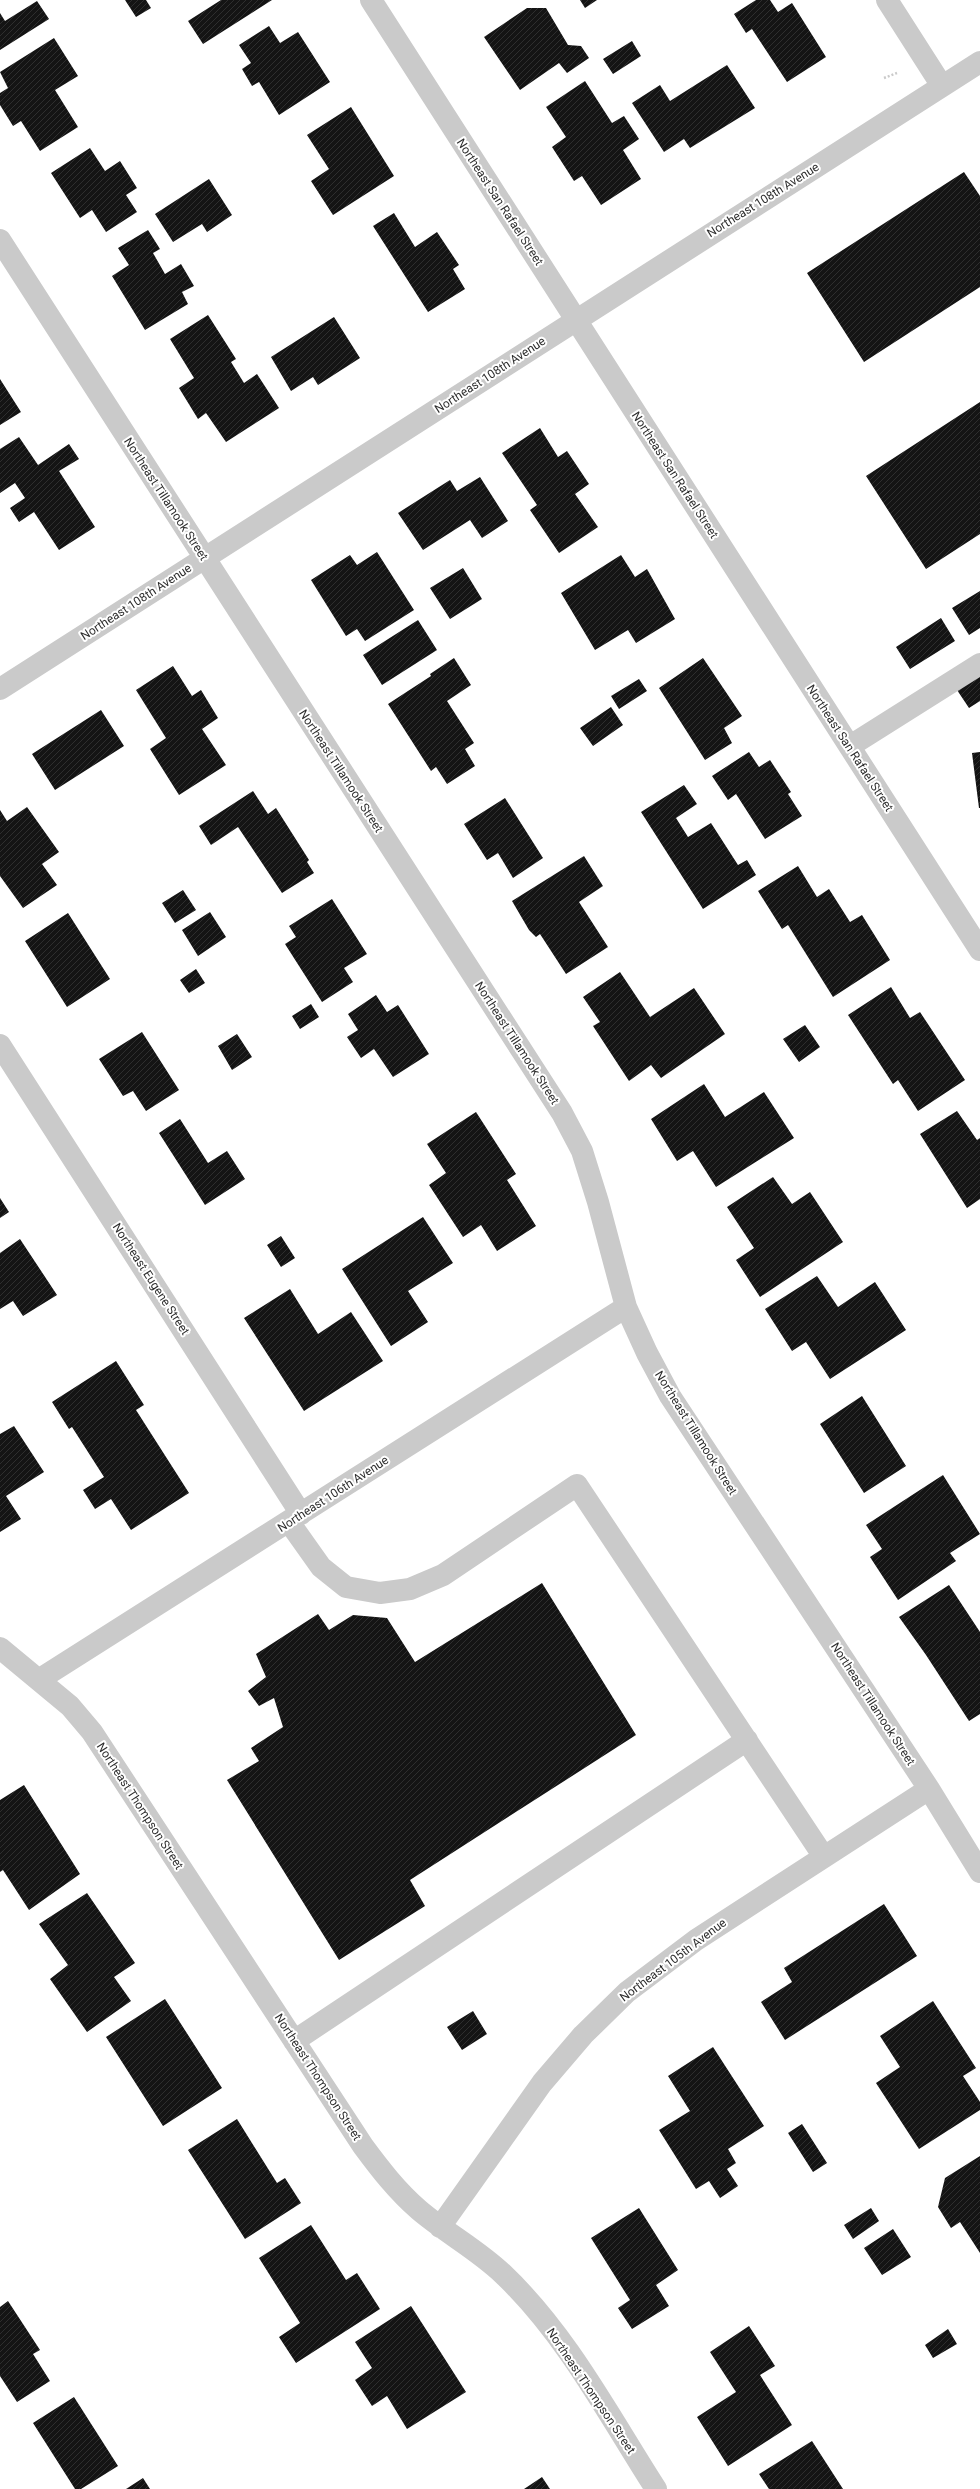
<svg xmlns="http://www.w3.org/2000/svg" width="980" height="2489" viewBox="0 0 980 2489" font-family="Roboto,sans-serif">
<defs>
<pattern id="building-hatch" width="6" height="6" patternUnits="userSpaceOnUse"><rect width="6" height="6" fill="#141414"/><path d="M-1 1l2-2M0 6l6-6M5 7l2-2" fill="none" stroke="#2e2e2e"/></pattern>
</defs>
<rect width="100%" height="100%" fill="#fff"/>
<!-- building -->
<path fill="url(#building-hatch)" d="M125,0h21l5,8 -15,9z
M221,0h51l-69,44 -15,-23z
M580,0h17l-12,8z
M756,0h14l8,12 14,-9 34,54 -39,25 -35,-53 -6,4 -12,-19z
M37,1l12,18 -49,31v-37l5,8z
M527,8h19l22,37 13,1 8,12 -22,15 -8,-10 -39,27 -36,-53z
M269,26l11,17 18,-11 32,50 -51,33 -20,-33 -7,4 -10,-17 9,-6 -12,-18z
M54,38l24,38 -23,14 23,37 -38,24 -19,-30 -8,5 -13,-21v-12l8,-5 -8,-16z
M632,41l9,15 -28,18 -10,-15z
M727,65l28,43 -65,40 -6,-9 -20,13 -32,-49 28,-18 10,16z
M585,81l27,42 12,-7 15,23 -16,11 18,29 -40,26 -19,-29 -8,5 -22,-34 14,-10 -20,-30z
M351,107l43,69 -61,39 -22,-34 18,-12 -22,-34z
M90,148l15,23 15,-10 17,27 -11,7 11,17 -31,20 -14,-22 -12,8 -29,-45z
M964,172l16,24v91l-116,75 -57,-89z
M209,179l23,36 -25,17 -5,-8 -29,18 -18,-28z
M394,213l21,34 22,-15 22,33 -6,4 12,20 -37,23 -55,-86z
M148,230l12,19 -7,4 12,21 16,-10 13,22 -12,6 6,12 -43,26 -33,-54 17,-11 -11,-17z
M208,315l28,44 -5,3 13,21 13,-9 22,34 -53,34 -20,-29 -8,6 -19,-31 15,-10 -24,-39z
M334,317l26,41 -42,27 -5,-8 -22,14 -20,-34z
M0,379l21,33 -21,13z
M980,402v132l-54,35 -60,-93z
M540,428l18,29 9,-6 22,33 -14,10 23,33 -39,26 -29,-43 7,-5 -35,-52z
M19,437l19,28 31,-21 10,15 -20,12 36,56 -36,23 -25,-38 -15,10 -9,-14 15,-10 -10,-15 -15,10v-44z
M480,477l28,44 -26,17 -12,-18 -47,30 -25,-37 52,-33 7,11z
M377,552l37,58 -49,31 -8,-12 -11,7 -35,-56 39,-25 7,10z
M621,555l14,22 12,-8 28,50 -39,24 -8,-13 -33,20 -34,-57z
M463,568l19,31 -32,20 -20,-31z
M980,591v37l-11,7 -17,-27z
M941,618l14,23 -45,28 -14,-22z
M418,620l19,30 -55,35 -19,-30z
M454,658l17,27 -24,16 27,42 -9,6 10,17 -28,18 -11,-17 -5,4 -43,-67 43,-28 -1,-2z
M703,658l39,58 -18,12 8,15 -27,17 -46,-72z
M173,666l19,30 9,-6 17,28 -16,11 24,36 -47,30 -29,-46 16,-11 -30,-48z
M980,670v31l-11,7 -14,-21z
M639,679l8,12 -28,18 -8,-13z
M611,707l12,18 -30,21 -13,-18z
M101,710l23,36 -69,44 -23,-36z
M749,752l10,15 11,-7 21,32 -3,2 14,22 -37,23 -29,-45 -8,6 -16,-24z
M980,752v56h-1l-7,-55z
M684,785l13,19 -21,14 12,19 23,-14 27,42 9,-5 9,15 -53,34 -62,-97z
M253,791l15,23 8,-6 33,52 -2,2 7,11 -32,20 -44,-66 -27,18 -12,-19z
M505,798l38,60 -30,20 -15,-25 -11,7 -23,-36z
M27,807l32,45 -17,12 15,21 -34,23 -23,-32v-66l7,11z
M584,856l19,30 -24,16 29,45 -42,27 -26,-40 -4,3 -7,-7 -17,-29z
M798,866l19,31 12,-8 21,33 12,-7 28,45 -57,37 -45,-72 -6,4 -24,-38z
M183,890l13,20 -21,13 -13,-20z
M332,899l35,55 -23,14 9,14 -31,20 -37,-58 11,-7 -7,-11z
M210,912l16,25 -28,19 -16,-26z
M68,913l42,66 -43,28 -42,-66z
M196,969l9,14 -16,10 -9,-13z
M620,972l30,45 44,-29 31,46 -64,44 -10,-13 -22,16 -36,-55 7,-4 -17,-25z
M891,987l19,31 10,-6 45,68 -47,31 -20,-31 -5,4 -45,-69z
M376,995l11,17 11,-7 31,49 -36,23 -19,-28 -13,9 -14,-21 11,-7 -10,-16z
M311,1004l8,13 -19,12 -8,-13z
M805,1025l15,22 -21,15 -16,-23z
M142,1032l37,58 -33,21 -13,-20 -10,5 -24,-37z
M237,1034l15,23 -20,13 -14,-24z
M704,1084l21,33 39,-25 30,46 -78,49 -23,-36 -16,10 -26,-42z
M957,1111l20,29 3,-2v61l-13,9 -47,-74z
M476,1112l40,62 -9,6 29,46 -39,25 -16,-26 -18,12 -34,-52 17,-12 -19,-29z
M180,1119l28,44 19,-12 18,28 -40,26 -46,-72z
M773,1177l19,27 18,-12 33,50 -83,55 -24,-37 18,-12 -27,-41z
M0,1198l9,14 -9,6z
M423,1217l30,46 -45,28 20,31 -37,24 -49,-77z
M281,1236l14,22 -14,9 -14,-22z
M20,1239l37,56 -34,21 -10,-15 -13,8v-56z
M817,1276l21,31 37,-25 31,48 -76,49 -24,-37 -14,9 -27,-42z
M290,1289l28,45 33,-22 32,49 -79,50 -60,-93z
M116,1361l28,44 -8,5 53,83 -58,37 -20,-31 -16,10 -12,-19 21,-13 -32,-50 -3,2 -17,-27z
M862,1396l44,70 -42,27 -44,-69z
M14,1426l30,46 -38,24 15,23 -21,13v-98z
M943,1475l37,59 -30,19 6,8 -58,39 -28,-43 12,-8 -16,-24z
M542,1583l94,152 -226,145 15,26 -86,54 -112,-180 32,-19 -8,-13 32,-21 -9,-29 -15,8 -11,-15 18,-14 -10,-23 62,-40 11,16 24,-15 34,3 28,44z
M949,1585l31,47v82l-11,7 -43,-66 -27,-38z
M24,1785l56,89 -51,36 -26,-40 -3,2v-72z
M87,1893l48,70 -21,14 17,24 -44,31 -37,-53 18,-14 -29,-41z
M884,1904l33,52 -132,84 -24,-38 31,-20 -8,-14z
M165,1999l57,89 -59,38 -57,-89z
M933,2001l43,67 -13,8 17,26v8l-61,39 -43,-66 24,-16 -20,-31z
M473,2011l14,23 -25,16 -15,-23z
M713,2047l51,79 -36,23 8,14 -9,6 11,17 -18,12 -11,-17 -13,8 -37,-59 31,-19 -22,-35z
M237,2119l40,64 8,-5 16,25 -56,36 -57,-89z
M802,2124l25,39 -14,9 -25,-39z
M980,2156v97l-20,-31 -9,6 -13,-21 7,-29z
M639,2208l39,62 -22,15 13,21 -37,23 -14,-21 12,-8 -39,-62z
M871,2208l8,13 -26,18 -9,-14z
M311,2225l35,55 11,-7 23,36 -84,54 -17,-26 21,-14 -41,-65z
M893,2229l18,28 -29,18 -18,-27z
M8,2301l32,49 -7,4 17,27 -33,21 -17,-26v-69z
M411,2306l55,86 -59,37 -20,-33 -15,10 -17,-26 17,-12 -17,-26z
M749,2326l26,40 -15,9 32,50 -64,41 -31,-49 39,-25 -26,-40z
M948,2329l9,15 -24,14 -8,-13z
M74,2397l44,69 -37,23h-6l-42,-66z
M812,2441l31,48h-74l-10,-15z
M542,2477l8,12h-26z
M143,2478l7,11h-24z"/>
<g fill="none" stroke-linecap="round" stroke-linejoin="round">
<!-- path -->
<path stroke="#cacaca" stroke-width="2.5" stroke-dasharray="2 2" stroke-linecap="butt" d="M884,78l13,-5"/>
<!-- minor -->
<path stroke="#cacaca" stroke-width="22" d="M371,0l609,950
M887,0l55,86
M0,240l562,873 20,38 16,51 28,105 21,46 23,43 259,393 51,83
M0,689l980,-627
M850,746l130,-82
M0,1045l301,469
M289,1522l32,45 25,20 34,6 30,-4 33,-14 134,-90 247,372
M0,1648l70,58 22,26 271,414c17,23 34,45 56,64 27,23 59,40 84,64 64,61 106,142 153,215
M40,1679l586,-372
M294,2041l453,-301
M440,2227l102,-144 41,-48 44,-43 69,-52 233,-151"/>
</g>
<g text-anchor="middle" stroke-width="4" stroke-linejoin="round" paint-order="stroke">
<!-- street labels -->
<g font-size="12" fill="#2d2d2d" stroke="#fff">
<text transform="translate(763 200) rotate(-32)" y="4">Northeast 108th Avenue</text>
<text transform="translate(500 202) rotate(57)" y="4">Northeast San Rafael Street</text>
<text transform="translate(490 375) rotate(-33)" y="4">Northeast 108th Avenue</text>
<text transform="translate(675 475) rotate(57)" y="4">Northeast San Rafael Street</text>
<text transform="translate(166 499) rotate(57)" y="4">Northeast Tillamook Street</text>
<text transform="translate(136 602) rotate(-33)" y="4">Northeast 108th Avenue</text>
<text transform="translate(850 748) rotate(57)" y="4">Northeast San Rafael Street</text>
<text transform="translate(341 771) rotate(57)" y="4">Northeast Tillamook Street</text>
<text transform="translate(517 1043) rotate(57)" y="4">Northeast Tillamook Street</text>
<text transform="translate(151 1279) rotate(57)" y="4">Northeast Eugene Street</text>
<text transform="translate(696 1433) rotate(58)" y="4">Northeast Tillamook Street</text>
<text transform="translate(333 1494) rotate(-33)" y="4">Northeast 106th Avenue</text>
<text transform="translate(873 1704) rotate(57)" y="4">Northeast Tillamook Street</text>
<text transform="translate(140 1806) rotate(57)" y="4">Northeast Thompson Street</text>
<text transform="translate(673 1960) rotate(-37)" y="4">Northeast 105th Avenue</text>
<text transform="translate(318 2077) rotate(57)" y="4">Northeast Thompson Street</text>
<text transform="translate(591 2391) rotate(56)" y="4">Northeast Thompson Street</text>
</g>
</g>
</svg>
